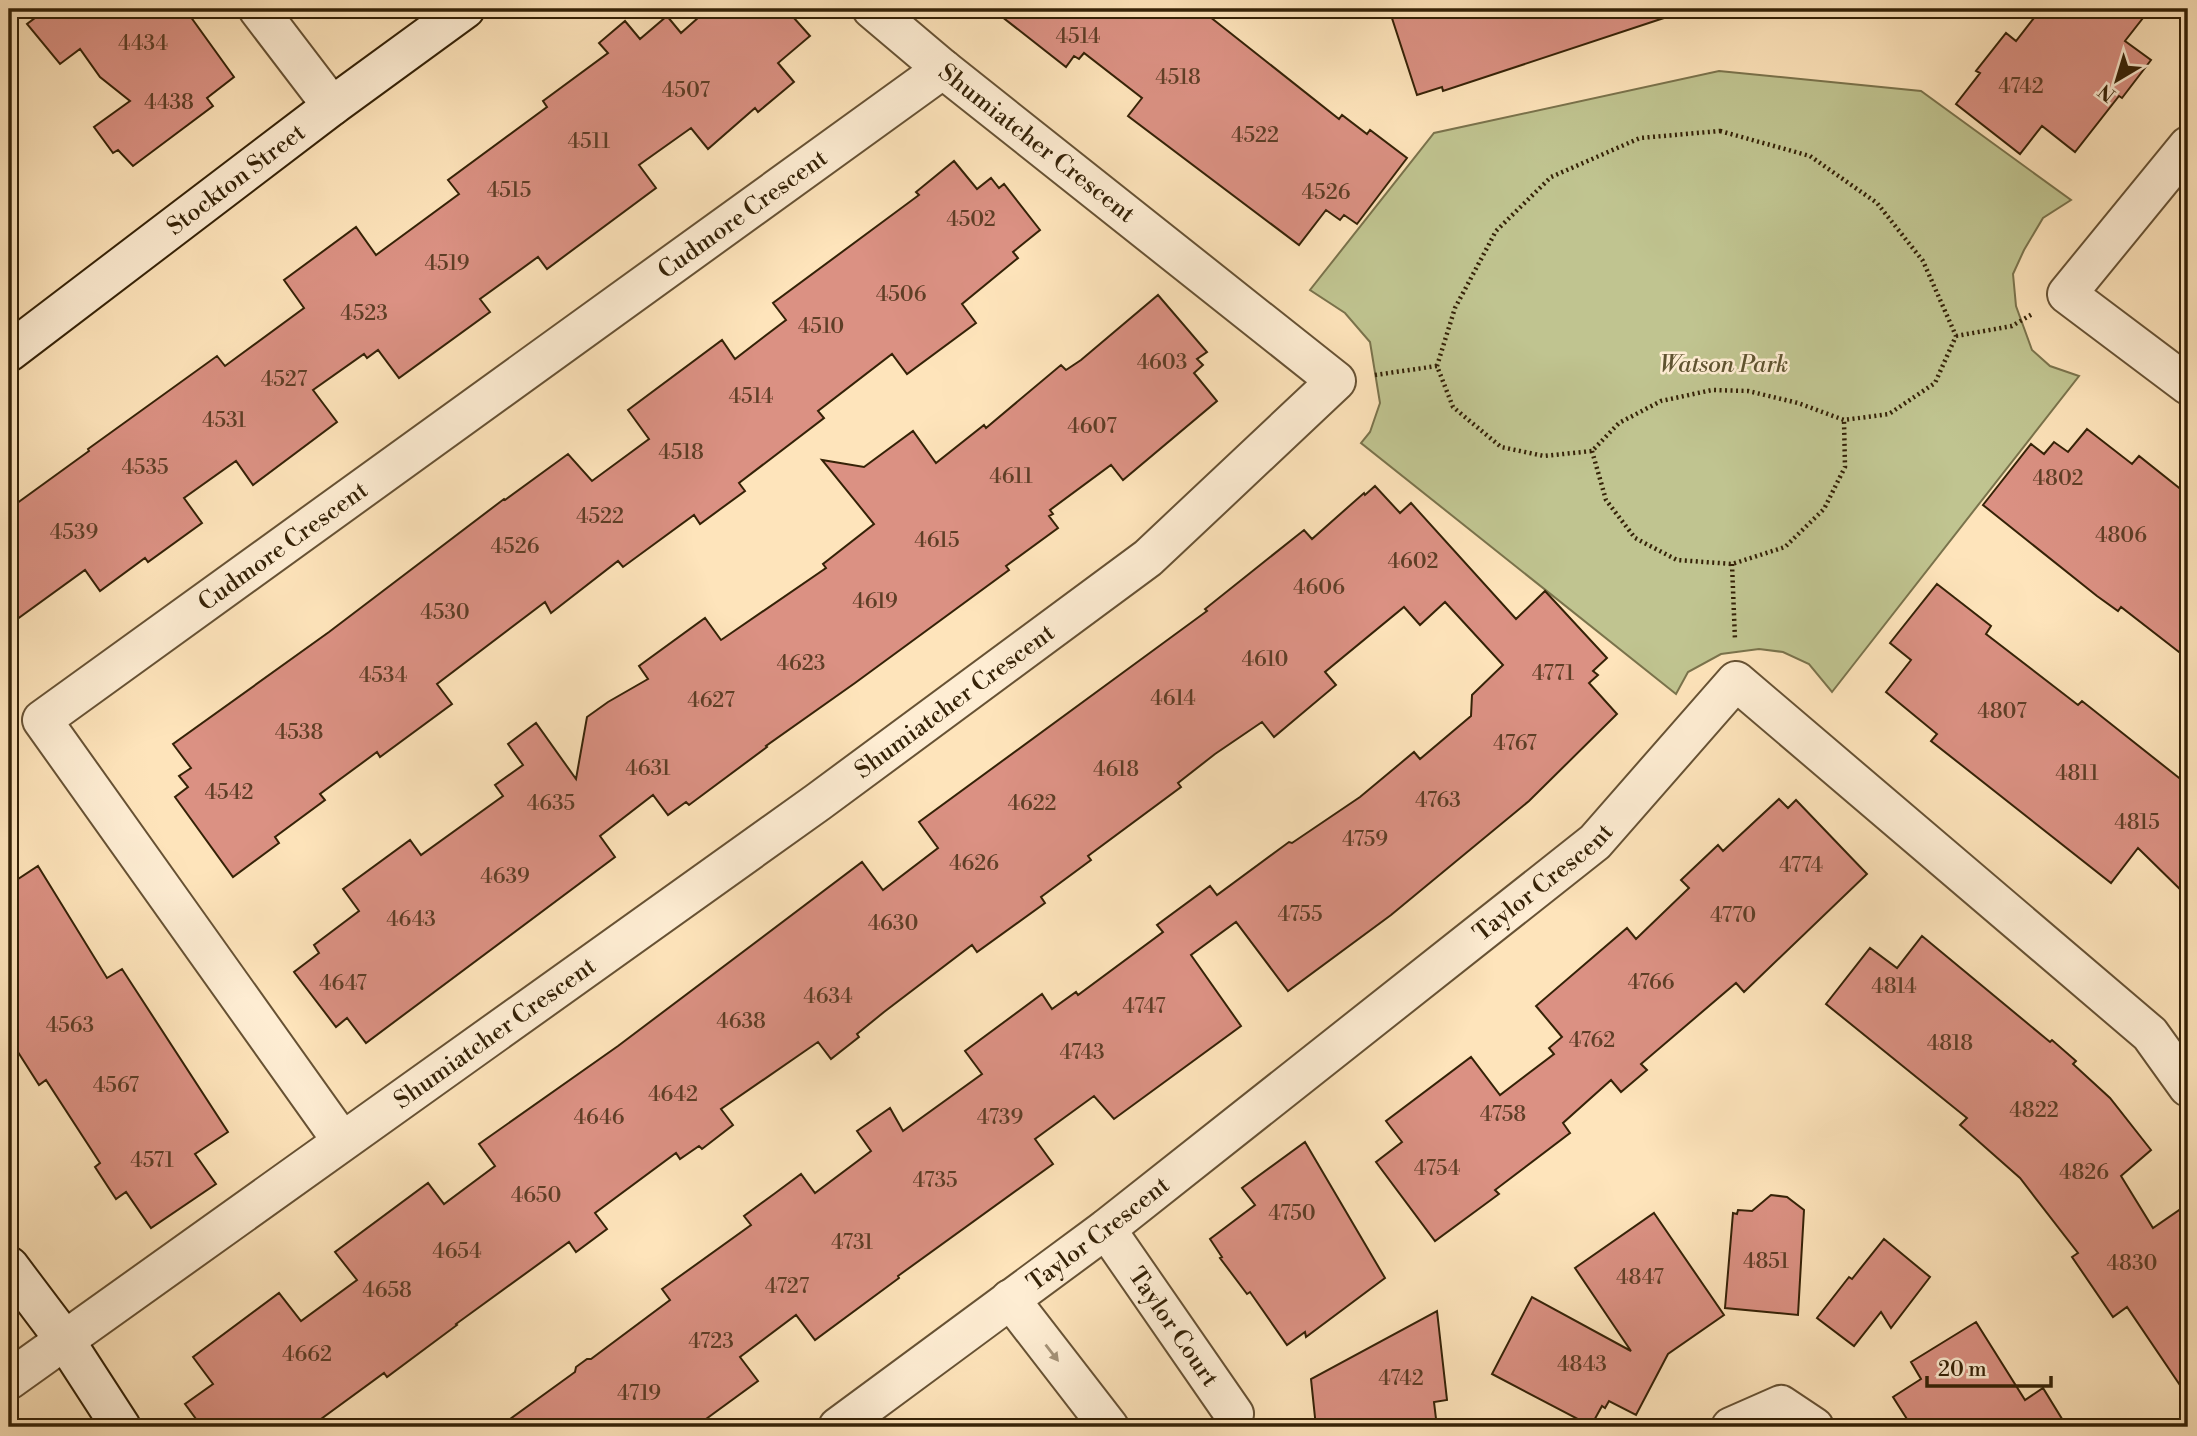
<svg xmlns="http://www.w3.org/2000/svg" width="2197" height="1436" viewBox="0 0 2197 1436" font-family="'Libre Bodoni',serif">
<rect width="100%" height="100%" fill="#fee4bb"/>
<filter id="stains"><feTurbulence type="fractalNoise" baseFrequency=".00286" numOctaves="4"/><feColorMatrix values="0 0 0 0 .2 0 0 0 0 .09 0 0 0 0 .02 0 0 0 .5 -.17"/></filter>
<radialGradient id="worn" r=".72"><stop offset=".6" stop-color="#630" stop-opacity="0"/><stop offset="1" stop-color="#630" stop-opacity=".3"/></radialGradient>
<!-- green -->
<path fill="#c0c490" stroke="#7a734c" stroke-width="2" d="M1719,71l202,20 150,109 -28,18 -19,32 -11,24 3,32 16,44 18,16 29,10 -247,316 -23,-28 -26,-12 -24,-3 -38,5 -33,18 -12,22 -315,-251 9,-11 10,-29 -10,-61 -25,-29 -35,-23 124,-157z"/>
<!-- building -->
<path fill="#db9183" stroke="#352207" stroke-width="2" d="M47,9h138l49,68 -27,21 6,8 -80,60 -15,-16 -5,3 -19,-26 36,-26 -30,-24 -20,-28 -20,15 -33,-40z
M708,9h78l24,27 -32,27 16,19 -36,30 -3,-4 -47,41 -17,-21 -52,37 17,23 -109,81 -9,-12 -58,42 10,13 -91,66 -21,-28 -11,8 -3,-4 -51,36 24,32 -84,63 -17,-24 -52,37 18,25 -54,39 -3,-4 -45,33 -15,-21 -76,55v-116l80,-58 -1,-2 129,-93 8,10 79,-58 -20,-28 72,-53 20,28 83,-61 -11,-14 99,-73 -4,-6 65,-48 -9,-10 26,-22 15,18 27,-23 14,17z
M992,9h208l139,110 3,-4 25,19 3,-4 37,28 -50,66 -13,-9 -4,5 -14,-10 -27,35 -171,-129 14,-18 -58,-45 -5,6 -5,-3 -8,11z
M1389,9h283l1,6 -230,76 -1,-4 -25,8z
M2041,9h109l-25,32 26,19 -29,38 -3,-2 -44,56 -33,-26 -22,28 -64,-50 24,-31 -4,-2 30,-38 10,8z
M954,161l23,28 14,-11 8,10 5,-4 36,46 -27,22 5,6 -56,46 14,19 -69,51 -15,-20 -74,57 6,7 -85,65 6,8 -45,33 -6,-9 -71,52 -5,-6 -67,52 -6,-11 -108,82 15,20 -72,53 -3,-5 -57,42 5,6 -50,37 4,6 -46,34 -58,-80 13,-10 -9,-11 12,-8 -18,-24 156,-112 175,-133 1,1 63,-46 24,27 57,-42 -21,-29 94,-70 13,19 51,-39 -13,-17 146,-108 -3,-3z
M1158,295l49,57 -10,7 6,6 -9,8 23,28 -94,79 -12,-15 -61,45 3,4 -4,2 9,12 -52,38 3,4 -154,113 -89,63 1,1 -78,58 -3,-3 -18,13 -15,-20 -53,41 15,21 -249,186 -19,-25 -11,9 -42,-55 25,-19 -5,-8 45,-34 -16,-22 67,-49 11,15 82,-59 -8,-11 28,-20 -15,-21 28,-21 40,56 11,-62 21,-15 40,-23 -9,-13 66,-48 16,22 3,-2 102,-70 -3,-4 51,-40 -52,-64 42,7 49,-36 23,32 48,-38 2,3 75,-63 5,5 15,-10z
M2087,429l45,35 7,-8 49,39v164l-67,-52 -3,4 -21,-15 -114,-91 48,-61 13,10 10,-12 14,10z
M1375,486l25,27 11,-10 105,116 29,-28 62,67 -14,13 5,4 -9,8 28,31 -88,87 -138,114 -103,76 -52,-69 -45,33 50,71 -127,93 -20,-23 -59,43 18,25 -155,112 1,2 -84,62 -19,-25 -56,42 18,24 -63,46h-196l76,-55 1,-5 11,-8h4l79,-59 -8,-11 89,-64 -7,-9 30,-22 27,-20 14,19 56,-42 -14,-20 33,-23 13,23 79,-57 -17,-23 77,-57 10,15 24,-17 2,3 85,-63 -6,-7 53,-39 7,9 72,-53 3,1 68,-46 54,-45 6,7 51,-43 1,-21 31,-30 -58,-63 -25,23 -16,-18 -79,65 11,13 -62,52 -12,-15 -47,32 -37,29 3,4 -93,69 3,4 -50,37 4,6 -68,49 -5,-7 -88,67 -27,22 2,3 -28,22 -13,-17 -97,67 12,16 -31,24 -3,-3 -19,13 -4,-6 -81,60 12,16 -31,23 -7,-10 -113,82 1,1 -70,52 -3,-4 -74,54h-108l-17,-23 28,-20 -20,-27 86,-64 22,28 56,-41 -22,-28 93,-69 16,21 51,-38 -16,-22 139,-98 244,-184 21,28 55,-42 -19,-26 288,-211 -2,-2 99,-79 8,9 52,-46 1,2z
M1937,584l54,42 -5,8 92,71 4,-4 106,84v112l-50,-49 -27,35 -180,-142 6,-7 -51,-42 25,-32 -21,-17z
M1779,799l9,9 8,-8 71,74 -123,118 -8,-9 -95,81 6,6 -26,22 -10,-12 -48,43 7,10 -75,57 4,4 -64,47 -59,-79 26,-20 -16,-21 85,-64 29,38 54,-41 -5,-6 13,-11 -26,-31 91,-78 9,11 53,-51 -8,-8 37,-35 5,6z
M38,866l69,112 15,-9 106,163 -33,22 21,30 -65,44 -25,-36 -10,7 -21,-32 5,-4 -54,-83 -7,5 -30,-47v-153z
M1922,936l128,106 2,-2 24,21 -3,3 37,34 41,52 -30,26 32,52 35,-24v193l-61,-90 -14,10 -41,-60 6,-4 -58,-75 -60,-53 7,-7 -141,-114 44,-56 27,20z
M1305,1142l80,136 -79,59 -1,-5 -18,13 -37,-53 -3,2 -27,-36 2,-1 -12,-18 45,-34 -13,-17z
M1771,1195l16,2 17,13 -6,105 -73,-7 8,-95 4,1 1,-4 14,1z
M1654,1213l70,102 -56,39 -32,61 -27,-14 -4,7 -3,-2 -11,20 -99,-52 40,-77 99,54 -56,-83z
M1884,1239l46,38 -39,51 -10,-16 -27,34 -37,-28 32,-41 3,2z
M1437,1311l10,89 -13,2 3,25h-121l-5,-48z
M1976,1322l49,78 18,-12 24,39h-155l-19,-30 28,-18 -10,-17z"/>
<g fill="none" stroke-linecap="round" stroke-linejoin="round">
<defs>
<g id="street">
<path d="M258,9l74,97"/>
<path d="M2188,146l-121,148 121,91"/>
<path id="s1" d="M342,1141l-300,-421 901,-651"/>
<path id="s2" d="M1106,1229l128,185 -3,13"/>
<path d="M1010,1299l99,128"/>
<path id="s3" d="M9,1380l809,-578 330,-244 188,-177 -393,-312 -71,-60"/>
<path id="s4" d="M838,1427l268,-198 489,-387 141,-161 414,353 38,53"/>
<path d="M1731,1427l50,-22 33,22"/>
</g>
<g id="secondary">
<path id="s5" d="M9,352l323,-246 133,-97"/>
<path d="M9,1266l55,73 57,88"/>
</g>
</defs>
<!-- street casing -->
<use href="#street" stroke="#675234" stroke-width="42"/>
<!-- secondary casing -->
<use href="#secondary" stroke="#352207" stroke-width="42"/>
<!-- path -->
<path stroke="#352207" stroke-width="4.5" stroke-dasharray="2 3.5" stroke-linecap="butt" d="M1720,131l90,25 67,47 46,58 33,75 -21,47 -46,31 -45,6 -46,-17 -50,-12 -36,-1 -51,11 -42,22 -27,28 -48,5 -43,-9 -48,-40 -16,-41 18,-58 41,-77 55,-54 89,-39z
M1956,336l56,-10 22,-13
M1375,375l62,-9
M1592,451l14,49 29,38 42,22 55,4 53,-17 39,-38 21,-42 -1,-47
M1732,564l3,76"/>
<!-- street -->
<use href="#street" stroke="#feedd3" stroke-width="38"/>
<!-- secondary -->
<use href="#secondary" stroke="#feedd3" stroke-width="38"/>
</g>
<!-- one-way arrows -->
<defs><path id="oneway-solid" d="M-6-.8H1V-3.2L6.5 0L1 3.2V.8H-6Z" transform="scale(1.75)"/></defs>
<use fill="#a49277" href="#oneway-solid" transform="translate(1052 1353) rotate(52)"/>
<g text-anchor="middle" stroke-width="5" stroke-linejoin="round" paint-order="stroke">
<!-- number labels -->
<g font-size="21" fill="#5e3e26">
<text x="1078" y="43">4514</text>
<text x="143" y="50">4434</text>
<text x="1178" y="84">4518</text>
<text x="2021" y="93">4742</text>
<text x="686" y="97">4507</text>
<text x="169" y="109">4438</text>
<text x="1255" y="142">4522</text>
<text x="589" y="148">4511</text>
<text x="509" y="197">4515</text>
<text x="1326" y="199">4526</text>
<text x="971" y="226">4502</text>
<text x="447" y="270">4519</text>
<text x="901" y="301">4506</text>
<text x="364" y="320">4523</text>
<text x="821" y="333">4510</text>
<text x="1162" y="369">4603</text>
<text x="284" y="386">4527</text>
<text x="751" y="403">4514</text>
<text x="224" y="427">4531</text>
<text x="1092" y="433">4607</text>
<text x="681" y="459">4518</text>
<text x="145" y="474">4535</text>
<text x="1011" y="483">4611</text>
<text x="2058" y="485">4802</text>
<text x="600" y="523">4522</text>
<text x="74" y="539">4539</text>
<text x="2121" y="542">4806</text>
<text x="937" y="547">4615</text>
<text x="515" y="553">4526</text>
<text x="1413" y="568">4602</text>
<text x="1319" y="594">4606</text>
<text x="875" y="608">4619</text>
<text x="445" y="619">4530</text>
<text x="1265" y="666">4610</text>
<text x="801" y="670">4623</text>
<text x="1553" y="680">4771</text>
<text x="383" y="682">4534</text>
<text x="1173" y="705">4614</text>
<text x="711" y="707">4627</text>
<text x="2002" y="718">4807</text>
<text x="299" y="739">4538</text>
<text x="1515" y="750">4767</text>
<text x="648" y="775">4631</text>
<text x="1116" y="776">4618</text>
<text x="2077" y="780">4811</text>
<text x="229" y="799">4542</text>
<text x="1438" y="807">4763</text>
<text x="551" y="810">4635</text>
<text x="1032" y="810">4622</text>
<text x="2137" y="829">4815</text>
<text x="1365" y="846">4759</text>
<text x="974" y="870">4626</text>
<text x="1801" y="872">4774</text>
<text x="505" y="883">4639</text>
<text x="1300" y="921">4755</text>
<text x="1733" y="922">4770</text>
<text x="411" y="926">4643</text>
<text x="893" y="930">4630</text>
<text x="1651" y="989">4766</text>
<text x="343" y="990">4647</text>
<text x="1894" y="993">4814</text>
<text x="828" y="1003">4634</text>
<text x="1144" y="1013">4747</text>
<text x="741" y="1028">4638</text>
<text x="70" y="1032">4563</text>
<text x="1592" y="1047">4762</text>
<text x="1950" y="1050">4818</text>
<text x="1082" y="1059">4743</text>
<text x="116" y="1092">4567</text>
<text x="673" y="1101">4642</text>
<text x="2034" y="1117">4822</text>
<text x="1503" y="1121">4758</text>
<text x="599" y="1124">4646</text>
<text x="1000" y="1124">4739</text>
<text x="152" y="1167">4571</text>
<text x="1437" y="1175">4754</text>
<text x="2084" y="1179">4826</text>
<text x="935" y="1187">4735</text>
<text x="536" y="1202">4650</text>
<text x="1292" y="1220">4750</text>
<text x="852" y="1249">4731</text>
<text x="457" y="1258">4654</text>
<text x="1766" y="1268">4851</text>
<text x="2132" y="1270">4830</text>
<text x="1640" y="1284">4847</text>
<text x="787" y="1293">4727</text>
<text x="387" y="1297">4658</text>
<text x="711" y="1348">4723</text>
<text x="307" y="1361">4662</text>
<text x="1582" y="1371">4843</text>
<text x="1401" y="1385">4742</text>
<text x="639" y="1400">4719</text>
</g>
<!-- street labels -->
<g font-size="24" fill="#352207" stroke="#feedd3">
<text transform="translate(1037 143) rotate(38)" y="8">Shumiatcher Crescent</text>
<text dy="8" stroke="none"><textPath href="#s5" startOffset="285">Stockton Street</textPath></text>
<text dy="8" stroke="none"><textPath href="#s1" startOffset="1381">Cudmore Crescent</textPath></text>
<text dy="8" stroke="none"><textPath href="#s1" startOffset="814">Cudmore Crescent</textPath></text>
<text dy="8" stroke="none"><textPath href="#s3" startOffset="1164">Shumiatcher Crescent</textPath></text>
<text dy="8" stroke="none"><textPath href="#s4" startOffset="891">Taylor Crescent</textPath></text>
<text dy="8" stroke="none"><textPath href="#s3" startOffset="597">Shumiatcher Crescent</textPath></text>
<text dy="8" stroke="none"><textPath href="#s4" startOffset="324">Taylor Crescent</textPath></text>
<text dy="8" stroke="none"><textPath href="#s2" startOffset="119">Taylor Court</textPath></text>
</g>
<!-- park labels -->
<g font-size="24" font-style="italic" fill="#5f5330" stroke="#feedd3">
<text x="1724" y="372">Watson Park</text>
</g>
</g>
<!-- margin -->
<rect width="2197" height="1436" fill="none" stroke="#fee4bb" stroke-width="35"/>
<rect x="10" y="10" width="2176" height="1415" fill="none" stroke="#352207" stroke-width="3.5"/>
<rect x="18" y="18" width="2162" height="1401" fill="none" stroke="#352207" stroke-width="2"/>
<!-- north arrow -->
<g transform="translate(2117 80) rotate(218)" stroke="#feedd3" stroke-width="5" paint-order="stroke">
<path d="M0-5L12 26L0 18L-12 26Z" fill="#352207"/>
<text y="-10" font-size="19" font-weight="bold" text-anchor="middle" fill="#352207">N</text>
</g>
<!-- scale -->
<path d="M1927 1376v10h124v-10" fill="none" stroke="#352207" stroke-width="3.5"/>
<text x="1938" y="1376" font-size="21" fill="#352207" stroke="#feedd3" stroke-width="5" paint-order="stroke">20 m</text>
<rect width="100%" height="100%" filter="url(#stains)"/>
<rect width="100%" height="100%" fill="url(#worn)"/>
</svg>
